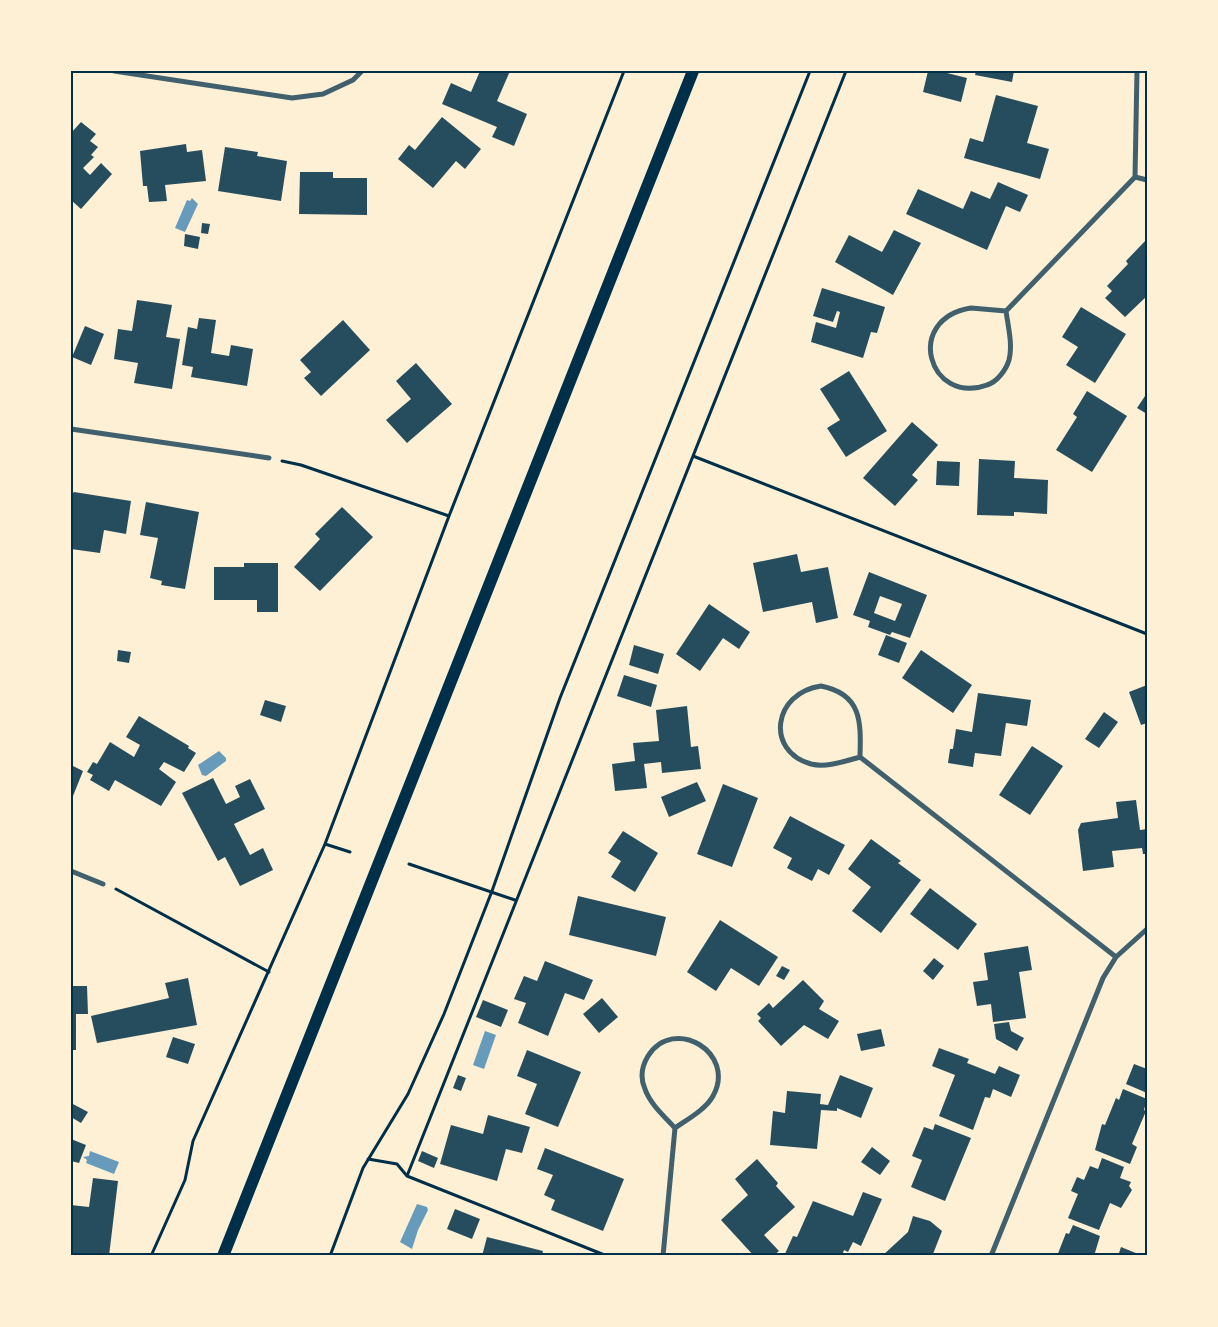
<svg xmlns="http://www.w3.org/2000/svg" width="1218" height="1327" viewBox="0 0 1218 1327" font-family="'Noto Sans',sans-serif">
<rect width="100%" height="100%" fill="#fdf0d5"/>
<!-- water -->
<path fill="#669bbc" d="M192,198l6,6 -13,28 -10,-4 12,-28 3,1z
M219,751l7,7v3l-20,15 -4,-1 -4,-10z
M485,1031l11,4 -12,34 -11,-4z
M90,1151l29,11 -5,12 -28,-11 1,-3 -4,-3 6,-1z
M417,1204l10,3 1,3 -10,20 -6,19 -12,-7z"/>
<!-- building -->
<path fill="#264d5e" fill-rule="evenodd" d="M480,71h30l-13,30 30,13 -13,32 -22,-9 5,-10 -55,-23 9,-21 20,9z
M928,71h11l28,7 -6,24 -38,-10z
M976,71h38l-2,11 -37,-7z
M996,95l42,11 -11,37 22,6 -9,30 -76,-21 6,-20 13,4z
M442,117l39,32 -16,20 -9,-8 -23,27 -35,-29 11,-14 6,5z
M81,122l15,12 -6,7 8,6 -7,8 3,2 -11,11 7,7 11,-12 11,11 -31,35 -10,-9v-67z
M186,144l1,8 15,-2 4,31 -41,4 2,16 -18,1 -2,-16h-4l-3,-35z
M225,147l33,5 -1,4 30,5 -6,40 -63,-10z
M300,172h33v6h34v37l-68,-1z
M998,182l30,13 -8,17 -14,-6 -19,44 -81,-36 12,-25 45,20 8,-18 19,8z
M202,223l8,1 -2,10 -7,-1z
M894,230l27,13 -28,52 -58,-33 14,-27 33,17z
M185,234l15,3 -2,12 -14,-3z
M1147,239v57l-22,21 -20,-19 7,-7 -5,-5 21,-22 -2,-3z
M822,288l63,19 -8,26 -6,-1 -8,26 -52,-16 5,-20 20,6 4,-16 -3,-1 -4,11 -20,-6z
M137,300l35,5 -6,32 14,2 -8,50 -38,-6 4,-20 -24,-4 4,-30 14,2z
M1081,307l45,27 -31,49 -29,-18 12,-18 -16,-10z
M199,318l17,2 -5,33 18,3 2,-11 22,4 -6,37 -56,-9 2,-10 -11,-2 6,-38 9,2z
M343,320l27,30 -49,46 -17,-18 7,-6 -11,-12z
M85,326l19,8 -13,31 -19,-8z
M416,363l36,41 -45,39 -21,-23 25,-21 -15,-18z
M849,371l38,60 -41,26 -19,-29 13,-8 -20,-31z
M1087,391l40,25 -35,56 -36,-22 21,-33 -4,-3z
M1147,393v21l-10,-6z
M912,422l26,23 -26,30 6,5 -23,26 -32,-28z
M979,459l36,2 -1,17 34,2 -1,34 -33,-2v4l-37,-1z
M937,461l23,1 -1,24 -23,-1z
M74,492l57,9 -5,33 -22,-4 -4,23 -29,-4v-54z
M146,502l53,10 -14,77 -24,-4 1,-4 -12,-3 8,-40 -18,-3z
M342,507l31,30 -53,54 -26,-24 26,-28 -5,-5z
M797,554l4,18 27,-5 10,51 -22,5 -4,-21 -49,10 -10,-49z
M244,563h34v49h-21v-12h-43v-33h30z
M869,572l58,23 -17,43 -18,-6 -2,3 -22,-8 2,-6 -17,-6zM880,596l22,8 -7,17 -21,-8z
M709,604l41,28 -11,17 -16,-11 -23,33 -24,-17z
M886,635l21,8 -8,20 -21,-8z
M634,645l30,9 -6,20 -29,-9z
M118,650l13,2 -2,11 -12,-2z
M921,650l51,35 -19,28 -51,-35z
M624,675l33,10 -6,22 -34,-11z
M1147,685v38l-6,2 -12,-33z
M978,693l53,7 -4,26 -21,-3 -5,33 -26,-3 -2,14 -25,-4 2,-14h3l3,-20 16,3z
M265,700l21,6 -5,16 -21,-7z
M687,706l4,41 7,-1 3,23 -39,4 -1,-11 -17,2 3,24 -32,3 -3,-27 23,-3 -2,-18 26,-2 -3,-31z
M1104,712l14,10 -19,26 -14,-9z
M139,716l50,30 -1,2 8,5 -12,19 -20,-10 -5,7 17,13 -15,24 -46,-26 -6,11 -19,-11 3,-5 -6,-3 6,-10 4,2 13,-22 24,15 6,-12 -14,-8z
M1032,746l31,20 -33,49 -31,-20z
M71,765l12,6 -12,30z
M213,778l13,26 14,-7 -5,-11 15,-7 15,30 -31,15 16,31 13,-7 10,22 -33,16 -15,-29 -7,4 -36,-68z
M697,782l9,19 -37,16 -8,-20z
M723,784l35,14 -26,69 -35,-13z
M1136,800l4,30 7,-1v25h-4l-1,-6 -30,3 2,16 -31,4 -5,-41 3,-7 37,-5 -2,-16z
M790,816l55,29 -16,30 -11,-6 -6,12 -25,-13 5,-10 -19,-10z
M623,831l35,22 -23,39 -24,-15 10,-16 -13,-8z
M871,839l30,22 -3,2 23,17 -40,53 -29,-22 19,-24 -23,-18z
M930,888l47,36 -19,26 -48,-36z
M578,896l88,21 -10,39 -87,-21z
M720,920l58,37 -19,29 -28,-18 -15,23 -29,-19z
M1028,946l4,24 -13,2 7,46 -33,4 -2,-18 -14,2 -4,-24 15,-2 -4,-27z
M934,958l10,8 -11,14 -10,-9z
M545,961l48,19 -9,20 -19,-7 -17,43 -30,-13 8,-20 -12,-4 10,-23 13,5z
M782,966l8,4 -6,10 -8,-4z
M188,978l9,47 -100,18 -6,-27 78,-18 -4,-15z
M803,980l21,21 -5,8 20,12 -11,18 -24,-14 -23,21 -23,-25 3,-3 -4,-4 12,-11 4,5z
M71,986h16l1,28h-12v36h-5z
M602,998l16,19 -19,16 -16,-19z
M483,1000l25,10 -7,17 -25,-10z
M1009,1022l2,9 13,7 -7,13 -21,-12 -2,-15z
M881,1029l4,17 -24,5 -4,-17z
M173,1037l22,7 -7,20 -22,-7z
M939,1048l30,11 -2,4 28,11 4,-8 21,9 -9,22 -18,-8 -3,9 -5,-1 -12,33 -34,-14 16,-41 -23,-9z
M527,1050l54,22 -23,55 -33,-13 12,-30 -20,-8z
M1134,1064l13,5v24l-21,-9z
M458,1075l8,3 -5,13 -8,-3z
M840,1075l33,13 -12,30 -24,-10v3l-16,-1 -4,39 -47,-4 3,-34 12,2 2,-22 34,3 -1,10 8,1z
M1123,1089l24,10 -3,11 2,1 -14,33 5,3 -7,17 -35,-14 7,-26 3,1 11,-27 3,2z
M71,1103l17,9 -7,11 -10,-6z
M488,1115l42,12 -8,26 -16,-4 -9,32 -57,-17 11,-39 32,9z
M935,1124l36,14 -26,63 -34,-14 11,-27 -10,-4 12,-29 9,3z
M71,1139l15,6 -7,18 -8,-2z
M872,1147l18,14 -10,14 -19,-13z
M545,1148l79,31 -21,52 -52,-21 4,-10 -11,-5 9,-20 -16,-6z
M422,1151l16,7 -4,10 -16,-7z
M1102,1158l22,9 -4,11 11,4 -2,4 3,4 -11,18 -11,-5 -11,27 -31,-12 10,-24 -7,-3 6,-14 7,3 6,-14 8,3z
M757,1159l21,24 -2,3 19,21 -31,28 15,16 -6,5h-19l-33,-36 27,-25 -13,-16z
M93,1178l25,3 -9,75h-38v-51l18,2z
M863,1192l19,7 -21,47 -8,-4 -5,10 -4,-2 -2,6h-23l-5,-2 -1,2h-29l9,-20 4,1 16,-36 40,15z
M455,1209l25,10 -8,20 -25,-10z
M913,1216l17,5 12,10 -9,23 -51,2 26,-24z
M1073,1225l27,11 -6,20h-37l9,-23 3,1z
M487,1237l56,14 -1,5h-60z
M1121,1247l22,9h-25z"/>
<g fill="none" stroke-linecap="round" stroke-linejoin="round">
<!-- path -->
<path stroke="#003049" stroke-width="3" d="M693,456l454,178
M282,461l19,4 148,51
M325,844l25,8
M409,864l106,36
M116,889l153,83
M368,1159l29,5 10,12 200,80
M407,1176l439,-1105
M151,1256l34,-76 8,-39 132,-297 124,-328 175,-445
M330,1256l33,-88 45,-74 36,-80 48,-123 68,-193 250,-627"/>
<!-- minor -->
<path stroke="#3f606c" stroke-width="5" d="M114,71l178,27 31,-4 30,-14 9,-9
M1137,71l-2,106 12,3
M971,308l35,3c2,15 7,34 3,49 -3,10 -12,22 -22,25 -58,21 -84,-66 -16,-77z
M1006,311l129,-134
M71,429l198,29
M821,686c41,8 40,36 39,71 -15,4 -33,11 -49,7 -46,-13 -38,-71 10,-78z
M860,757l256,200
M71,871l32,13
M663,1256l12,-128c-10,-11 -25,-24 -30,-39 -5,-11 -3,-23 3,-33 26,-41 89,-3 65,40 -7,13 -25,23 -38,32
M991,1256l112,-278 13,-21 31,-28"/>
<!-- primary -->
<path stroke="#003049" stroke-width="12" d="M223,1256l470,-1185"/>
</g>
<!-- border -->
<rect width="1218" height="1327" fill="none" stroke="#fdf0d5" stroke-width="145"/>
<rect x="72" y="72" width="1074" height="1182" fill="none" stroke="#003049" stroke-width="2"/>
</svg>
